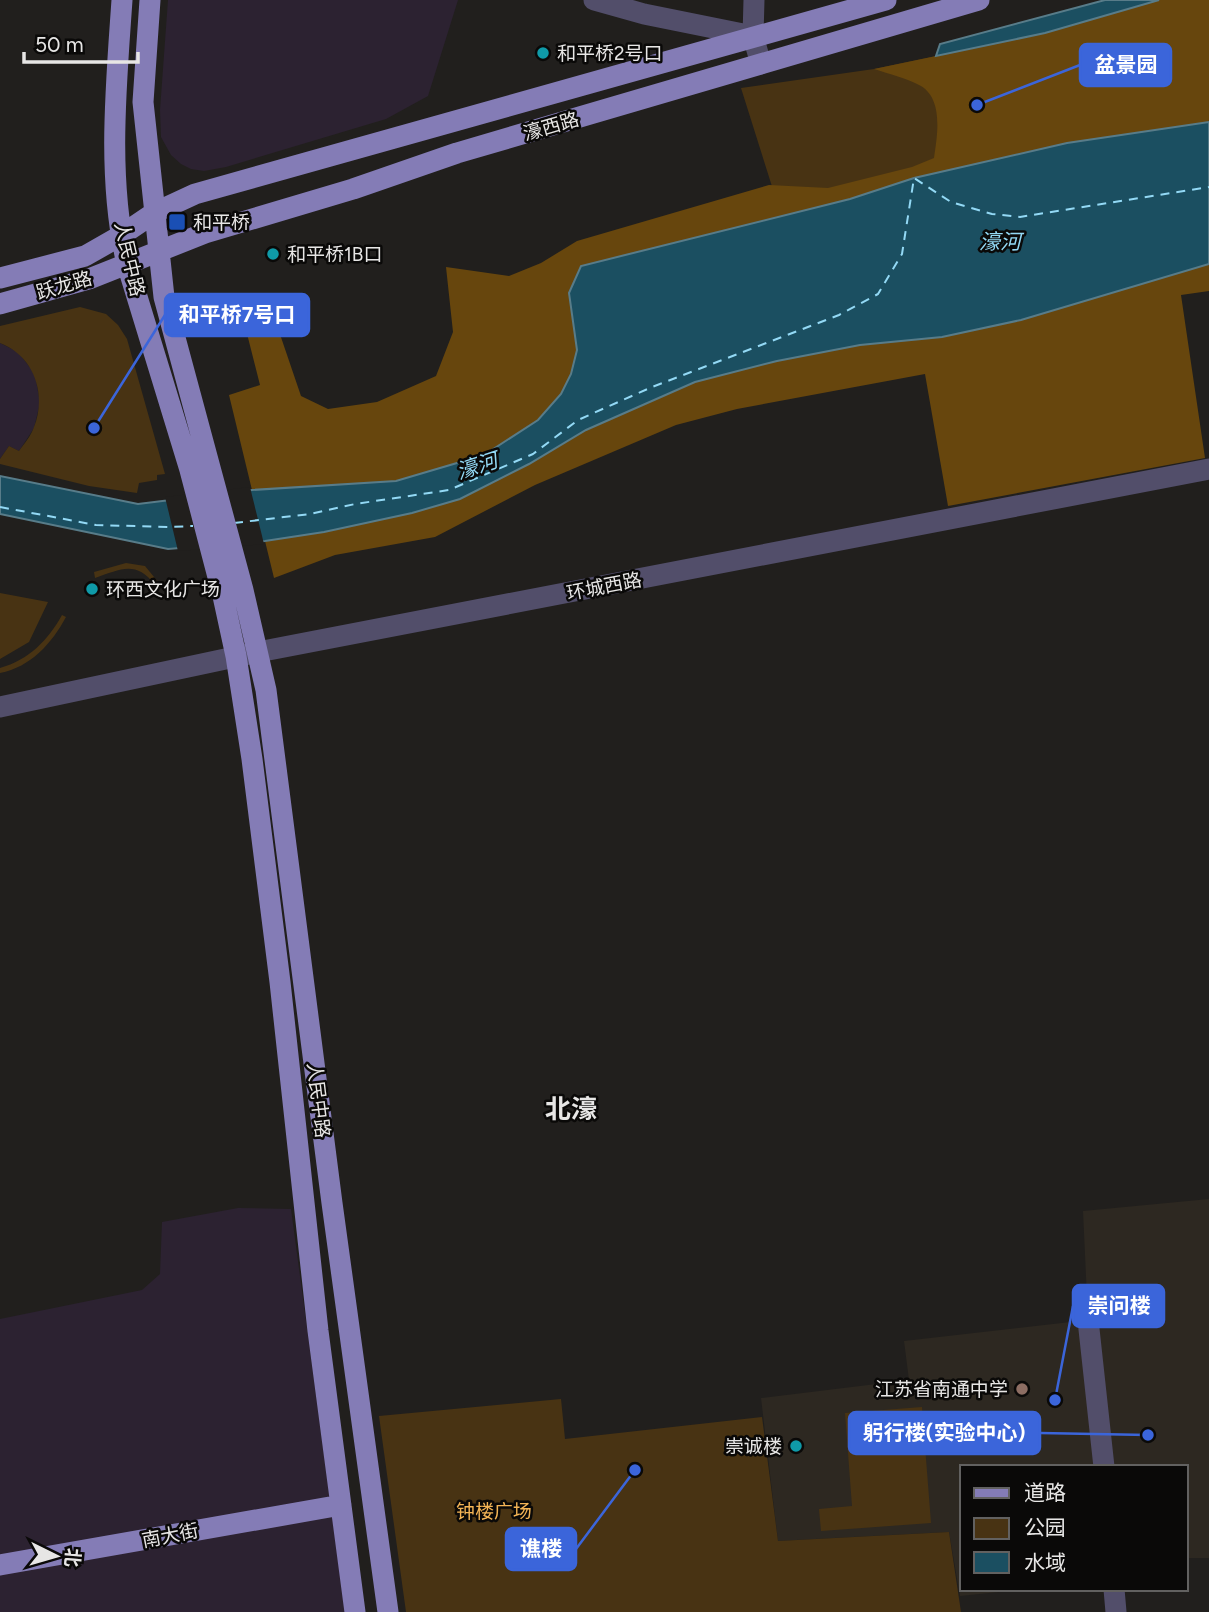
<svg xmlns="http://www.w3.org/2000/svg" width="1209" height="1612" viewBox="0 0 1209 1612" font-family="Figtree,'Noto Sans SC',sans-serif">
<rect width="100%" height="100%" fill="#211f1d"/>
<!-- commercial -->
<path fill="#2c2231" d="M168,0h290l-30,96 -42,23 -160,48 -22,4 -13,-2 -10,-5 -10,-9 -10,-18 -1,-27z
M0,343l18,9 17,22 5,29 -6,25 -15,23 -10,-5 -9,13z
M238,1208l53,1 54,403h-345v-293l142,-29 18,-16 2,-52z"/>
<!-- built -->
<path fill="#2d2821" d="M1209,1199v359h-23v-91h-224v122h67l-69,7 -11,-64 -171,9 -17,-143 148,-18 -5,-39 184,-21 -5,-109z"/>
<!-- green -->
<path fill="#483313" d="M1209,0v122l-428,93 -40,-127 133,-19z
M80,307l26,7 12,11 9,14 38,135 -8,1v5l-18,3 -2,10 -48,-7 -89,-22v-5l9,-13 10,5c5,-7 12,-15 15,-24 13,-33 0,-71 -34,-84v-17z
M126,563l19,3 14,17 -4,2c-19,-25 -34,-16 -60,-7l-1,-6z
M0,593l48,9 -19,40 -29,17z
M62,615l4,2c-14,26 -35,50 -66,56v-5c29,-8 48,-28 62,-53z
M561,1399l4,40 197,-22 16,124 171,-9 12,80h-555l-27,-196z
M922,1407l9,116 -110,8 -2,-22 33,-3 -7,-93z"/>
<!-- forest -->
<path fill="#67460d" d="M1159,0h50v122l-142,21 -153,35 -64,21 -269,67 -5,66 1,18 -6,24 -10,20 -23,26 -54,35 -88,26 -144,9 -23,-95 31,-10 -19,-75 28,-8 32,94 27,13 49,-7 59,-26 17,-44 -7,-65 63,9 32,-13 36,-22 192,-56 59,3 84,-21 22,-9c3,-21 10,-58 -13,-72 -14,-8 -32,-12 -47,-17l171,-36z
M1209,264v27l-28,4 24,163 -257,48 -23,-132 -188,35 -61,16 -141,60 -100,52 -100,18 -61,23 -9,-37 59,-9 88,-19 48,-14 69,-35 57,-34 109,-48 82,-21 83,-16 82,-8 79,-17z"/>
<!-- water -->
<path fill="#1b4f61" stroke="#587c89" stroke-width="2" d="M1105,0h54l-114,33 -109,23 4,-12z
M1209,122v142l-188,56 -79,17 -82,8 -83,16 -82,21 -109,48 -57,34 -69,35 -48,14 -88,19 -59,9 -97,8 -168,-35v-38l138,28 114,-14 144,-9 88,-26 54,-35 23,-26 10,-20 6,-24 -8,-57 12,-27 269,-67 64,-21 153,-35z"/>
<!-- pier -->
<path fill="#211f1d" d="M250,487l14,57 -86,7 -13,-54z"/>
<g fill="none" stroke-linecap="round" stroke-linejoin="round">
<!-- ferry -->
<path stroke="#93d9f5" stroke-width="2" stroke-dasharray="9 7" stroke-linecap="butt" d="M0,507l96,18 73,2 24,-1
M234,523l76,-9 45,-10 94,-14 84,-36 45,-34 74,-33 187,-72 39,-21 24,-40 12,-76 37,24 41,12 28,3 189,-30"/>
<!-- minor -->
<path stroke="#524e6a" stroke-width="21" d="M594,0l50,14 109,22
M754,0l-1,36 8,28
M0,707l258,-55 951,-183
M1088,1320l16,147
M1114,1589l2,23"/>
<!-- major -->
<path stroke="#847cb6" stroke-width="21" d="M122,0c-6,87 -15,179 5,264l63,206 33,126 13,60 16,103 28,223 38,349 37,281
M150,0l-7,102 21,195 79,293 23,100 66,513 56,409
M0,278l85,-22 35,-20 34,-23 41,-19 691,-194
M0,304l89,-25 116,-46 148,-44 104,-36 522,-153
M0,1565l341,-60"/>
</g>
<!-- markers -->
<g fill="#0f9aa8" stroke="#0a0908" stroke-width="2.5">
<circle cx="543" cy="53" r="7"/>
<circle cx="273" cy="254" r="7"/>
<circle cx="92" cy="589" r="7"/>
<circle cx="796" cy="1446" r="7"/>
</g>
<rect fill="#1a4fb4" stroke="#0a0908" stroke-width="2.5" x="168" y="213" width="18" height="18" rx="3.5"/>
<circle fill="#8d6e63" stroke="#0a0908" stroke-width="2.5" cx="1022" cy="1389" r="7"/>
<g text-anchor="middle" stroke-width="5" stroke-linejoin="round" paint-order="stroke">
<!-- poi labels -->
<g font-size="19" fill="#e7e6e5" stroke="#0a0908" text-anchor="start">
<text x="557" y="60">和平桥2号口</text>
<text x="193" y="229">和平桥</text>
<text x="287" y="261">和平桥1B口</text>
<text x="106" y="596">环西文化广场</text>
<text x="1008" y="1396" text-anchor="end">江苏省南通中学</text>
<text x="782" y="1453" text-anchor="end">崇诚楼</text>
</g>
<!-- street labels -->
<g font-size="19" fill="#e7e6e5" stroke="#0a0908">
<text transform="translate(551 126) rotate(-16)" y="7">濠西路</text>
<text transform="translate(130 259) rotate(77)" y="7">人民中路</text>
<text transform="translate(64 285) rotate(-16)" y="7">跃龙路</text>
<text transform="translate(604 586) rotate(-11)" y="7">环城西路</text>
<text transform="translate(319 1100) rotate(83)" y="7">人民中路</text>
<text transform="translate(170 1535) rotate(-11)" y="7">南大街</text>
</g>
<!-- park labels -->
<g font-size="19" fill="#f4b556" stroke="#0a0908">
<text x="494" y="1518">钟楼广场</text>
</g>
<!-- water labels -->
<g font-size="21" font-style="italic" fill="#93d9f5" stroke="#0a0908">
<text x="1000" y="249">濠河</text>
<text transform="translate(477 466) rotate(-18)" y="7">濠河</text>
</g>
<!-- district labels -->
<g font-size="26" font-weight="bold" fill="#e7e6e5" stroke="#0a0908">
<text x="571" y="1118">北濠</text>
</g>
</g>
<!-- callouts -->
<path fill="none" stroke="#3b65da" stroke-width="2.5" d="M977 105L1080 65M94 428L165 315M1055 1400L1073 1306M1148 1435L1040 1433M635 1470L576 1549"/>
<g fill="#3b65da" stroke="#0a0908" stroke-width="2.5">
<circle cx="977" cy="105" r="7"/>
<circle cx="94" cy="428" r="7"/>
<circle cx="1055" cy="1400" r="7"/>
<circle cx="1148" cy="1435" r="7"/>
<circle cx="635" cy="1470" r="7"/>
</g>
<g fill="#3b65da" stroke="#3b65da" stroke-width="2.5">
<rect x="1080" y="44" width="91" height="42" rx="7"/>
<rect x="165" y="294" width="144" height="42" rx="7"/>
<rect x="1073" y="1285" width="91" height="42" rx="7"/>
<rect x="849" y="1412" width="191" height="42" rx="7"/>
<rect x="506" y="1528" width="70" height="42" rx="7"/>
</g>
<g font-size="21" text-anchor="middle" font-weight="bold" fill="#fff">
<text x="1126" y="72">盆景园</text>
<text x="237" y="322">和平桥7号口</text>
<text x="1119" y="1313">崇问楼</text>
<text x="944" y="1440">躬行楼(实验中心)</text>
<text x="541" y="1556">谯楼</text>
</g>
<!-- legend -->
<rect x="960" y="1465" width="228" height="126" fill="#0a0908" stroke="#626160" stroke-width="2"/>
<rect x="974" y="1488" width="35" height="10" fill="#847cb6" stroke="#626160" stroke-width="2"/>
<text x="1024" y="1500" font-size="21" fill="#e7e6e5">道路</text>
<rect x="974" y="1518" width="35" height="21" fill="#483313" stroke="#626160" stroke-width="2"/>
<text x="1024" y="1535" font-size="21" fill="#e7e6e5">公园</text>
<rect x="974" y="1552" width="35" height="21" fill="#1b4f61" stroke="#626160" stroke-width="2"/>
<text x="1024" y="1570" font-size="21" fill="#e7e6e5">水域</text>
<!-- north arrow -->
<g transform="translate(56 1556) rotate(95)" stroke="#0a0908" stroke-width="5" paint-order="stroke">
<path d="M0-5L12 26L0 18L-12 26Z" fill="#e7e6e5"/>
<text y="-10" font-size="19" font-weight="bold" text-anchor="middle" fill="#e7e6e5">北</text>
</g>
<!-- scale -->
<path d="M24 52v10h114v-10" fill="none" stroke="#e7e6e5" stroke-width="3.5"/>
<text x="35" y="52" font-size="21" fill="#e7e6e5" stroke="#0a0908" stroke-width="5" paint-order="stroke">50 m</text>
</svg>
